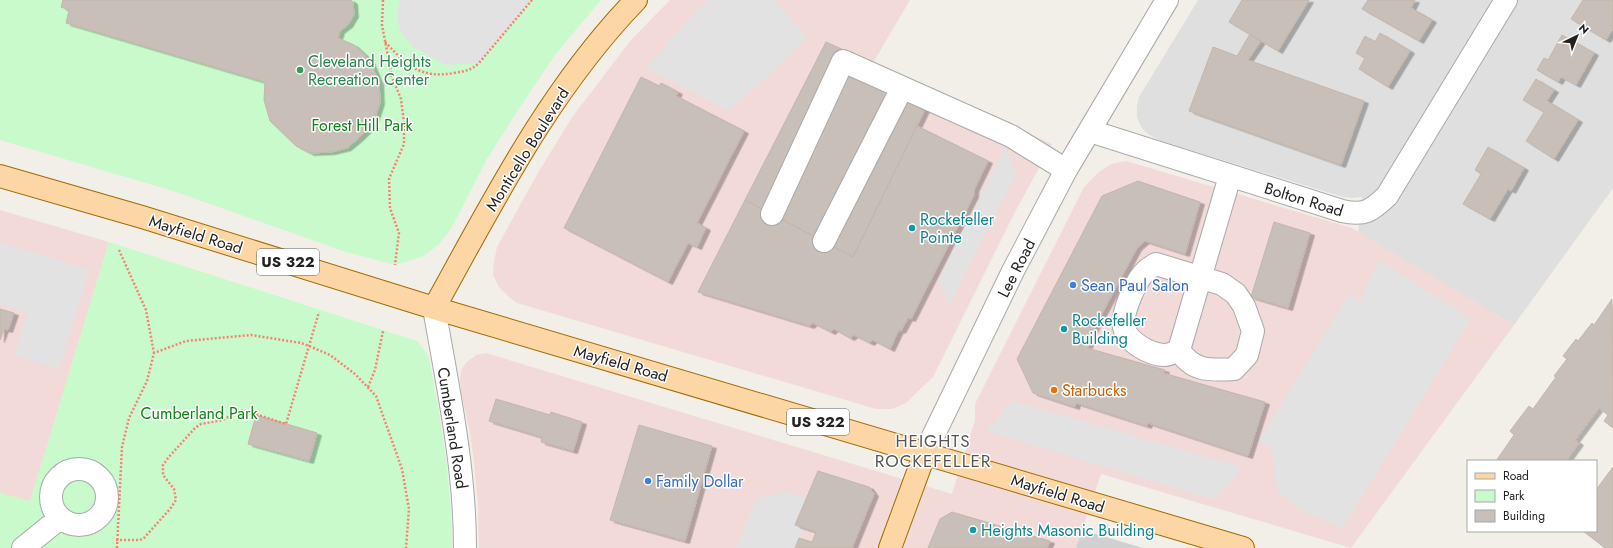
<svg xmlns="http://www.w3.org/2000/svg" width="1613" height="548" viewBox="0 0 1613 548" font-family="Jost,sans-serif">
<defs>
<filter id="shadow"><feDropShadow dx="4.5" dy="2.5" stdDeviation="0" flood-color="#0004"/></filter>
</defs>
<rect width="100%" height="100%" fill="#f2efe9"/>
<!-- residential -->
<path fill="#e0dfdf" d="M1198,0h415v188l-99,137 -156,-92 4,-36 -9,1 -10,-1 -182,-56 -13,-7 -7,-7 -4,-10v-11l2,-9z"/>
<!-- commercial -->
<path fill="#f2dad9" d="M670,0h240l-37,63 179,81 -37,68 -82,165 -27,26 -14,6h-16l-359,-106 -9,-7 -9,-9 -6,-12 1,-13 3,-15 42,-76 34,-55 58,-76z
M1126,161l226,67 162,97 -163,223 -250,-74 -25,74h-597l-1,-44 -4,-41 -4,-30 -9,-40 -1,-16 2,-9 6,-7 8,-6 10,-2 466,141 23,-74v-16l109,-217 15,-15 12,-8z
M0,210l109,32 -79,260 -30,-9z"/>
<!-- religious -->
<path fill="#d0d0d0" d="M1082,530l61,18h-67z"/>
<!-- park -->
<path fill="#c8facc" d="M0,0h601l-46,55 -33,49 -35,55 -36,70 -12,15 -15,12 -29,9 -49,-13 -173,-61 -173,-51z
M109,242l308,99 8,10 4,7c12,63 23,126 23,190h-452v-55l30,8z"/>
<!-- parking -->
<path fill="#e2e2e2" d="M400,0h132l-53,63 -33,2 -33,-18 -10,-11 -5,-13v-15z
M709,0h66l33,39 -79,72 -83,-43 44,-50z
M1005,147l11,27 -67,132 -11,-26z
M0,242l89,28 -30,99 -44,-14 12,-42 -27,-9z
M1379,260l92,59 -128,209 -37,-15 -28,-21 -6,-41 -2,-4 -11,-7 91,-147 10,7 4,-1 -1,-5 4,-10z
M1013,401l224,65 4,4 -26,30 -229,-69z
M788,492l19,7 -12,26 9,3 -9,20h-59l21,-50z"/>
<!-- building -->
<path fill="#c7bfb8" stroke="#c4b6ab" filter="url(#shadow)" d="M63,0h288l2,2 1,13 -6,10 -8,6 -2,7 16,7 15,14 10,23 1,20 -7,22 -13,13 -13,11 -16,4 -21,1 -14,-7 -26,-25 -6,-21 1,-18 -199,-59 3,-13 -8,-3z
M1242,0h67l-31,51 -49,-29z
M1368,0h47l-4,8 21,12 -13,21 -57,-32z
M1583,0h30v29l-7,11 -35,-21z
M1380,33l30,18 -22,36 -29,-18 6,-11 -9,-5 9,-17 10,6z
M1250,34l11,7 -13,19 116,41 -23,64 -152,-54 24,-64 24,9z
M1562,35l32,18 -18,32 -15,-8 -3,5 -21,-12 7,-12 4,2z
M826,42l108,49 -81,166 -108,-57z
M641,77l18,9 2,-3 17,9 -2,4 68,35 -47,92 9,5 -9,19 -9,-4 -20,39 -104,-54z
M1536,79l18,11 -7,11 31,19 -24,39 -28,-18 18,-29 -21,-12z
M917,126l71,35 -14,29v5l-63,124 -3,-1 -7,13 -2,-1 -9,19 -17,-9 -3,3 -16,-8 -4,3 -16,-9 -3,3 -18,-9 -3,3 -112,-34 47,-92 108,57z
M1488,147l36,21 -13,23 -3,-2 -18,30 -27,-15 18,-30 -6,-4z
M1138,181l62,21 -15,52 -40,-13 -8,7 -49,92 2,1 -3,7 78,22 -2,3 102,29 -17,54 -100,-33 -1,3 -71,-23 -1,4 -42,-14 -16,-34 85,-163z
M1274,222l36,11 -22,75 -37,-11z
M1612,299l1,129 -9,-7 4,-6 -9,-7 -24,32 4,3 -13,18h-70l18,-26 -4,-4 19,-25 4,3 23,-32 -2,-1 13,-17 -4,-3 13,-17 2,2 14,-18 2,2z
M0,309l14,4 -6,17 -4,-1 -4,11z
M496,399l54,16 1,-3 31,10 -9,29 -32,-9 1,-5 -53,-16z
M256,415l61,18 -8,28 -61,-17z
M639,425l73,21 -27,95 -75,-21z
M1613,467v81h-8l-22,-17h13v-34l1,-2 -1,-5z
M818,471l51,16 5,7 -22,54h-57l4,-10 13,4 4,-10 -21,-7z
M952,512l98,29 -3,7h-119l12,-29z"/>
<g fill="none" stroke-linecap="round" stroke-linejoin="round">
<defs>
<path id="minor" d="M1090,131l252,80c23,5 29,0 45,-15l119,-196
M772,214l71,-153 168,75 55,34
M824,241l78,-153
M434,308c14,80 31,159 31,240
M1179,350c-4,2 -10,5 -14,5 -15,0 -38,-13 -41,-28 -3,-13 12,-48 22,-56 3,-3 7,-5 10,-7l66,20 14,10 8,12 9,25 -6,24 -13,14c-24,1 -41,3 -55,-19l51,-174
M925,453l88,-182 53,-101 101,-170
M51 497a28 28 0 1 1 56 0a28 28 0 1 1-56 0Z
M23,548l37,-30"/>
<path id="major" d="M0,176l142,41 292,91 809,240
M434,308c60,-108 115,-218 202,-308
M890,548l35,-95"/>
</defs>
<!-- minor casing -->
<use href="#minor" stroke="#a9a9a9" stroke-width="24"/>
<!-- major casing -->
<use href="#major" stroke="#a06b00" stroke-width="24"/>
<!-- path -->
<path stroke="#fa8072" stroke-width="2.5" stroke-dasharray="2 2" stroke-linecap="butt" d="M383,0l-1,25 10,52 9,22 3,24v21l-15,35 1,29 9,25 -4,32
M385,42c22,23 35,37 69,31 11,-2 16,-2 25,-10l53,-63
M119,250l27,60 8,43
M368,387l7,-17 8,-39
M116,540h24l4,-2 26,-29 6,-9 -2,-11 -11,-14v-10l5,-7 27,-30 6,-4 22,-4 12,-7 8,-3 43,14 33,-112
M117,548l5,-101 7,-29 18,-37 7,-28 32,-12 65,-6 50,8 8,3 21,9 25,19 21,22 26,73 7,40 -3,39"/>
<!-- minor -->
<use href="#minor" stroke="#fff" stroke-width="22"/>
<!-- major -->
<use href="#major" stroke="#fcd6a4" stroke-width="22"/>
</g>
<!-- markers -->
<circle fill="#2e9e5b" stroke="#fff" stroke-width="1.5" cx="300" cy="70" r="4"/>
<g fill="#0f9aa8" stroke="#fff" stroke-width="1.5">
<circle cx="912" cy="228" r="4"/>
<circle cx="1064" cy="329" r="4"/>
<circle cx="973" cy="530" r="4"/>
</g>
<g fill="#3f7fe0" stroke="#fff" stroke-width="1.5">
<circle cx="1073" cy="285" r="4"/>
<circle cx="648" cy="481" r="4"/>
</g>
<circle fill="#e8710a" stroke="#fff" stroke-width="1.5" cx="1054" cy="390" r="4"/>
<g text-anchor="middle" stroke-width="3" stroke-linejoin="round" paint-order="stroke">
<!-- shield labels -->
<g fill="#fff" stroke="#646464" stroke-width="1">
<rect x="257" y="249" width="62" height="26" rx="3"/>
<rect x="787" y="409" width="62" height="26" rx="3"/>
</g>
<g font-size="15" font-weight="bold" fill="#222">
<text x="288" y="267">US 322</text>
<text x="818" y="427">US 322</text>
</g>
<!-- leisure labels -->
<g font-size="16" fill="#27864d" stroke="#fff" text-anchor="start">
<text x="308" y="67">Cleveland Heights<tspan x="308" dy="18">Recreation Center</tspan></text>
</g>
<!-- park labels -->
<g font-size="16" fill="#0c8416" stroke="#fff">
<text x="362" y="131">Forest Hill Park</text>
<text x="199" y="419">Cumberland Park</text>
</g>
<!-- street labels -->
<g font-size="16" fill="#222" stroke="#fff">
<text transform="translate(527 149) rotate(-58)" y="6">Monticello Boulevard</text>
<text transform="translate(1304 199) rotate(17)" y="6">Bolton Road</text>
<text transform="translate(196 234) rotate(17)" y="6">Mayfield Road</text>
<text transform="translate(1016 268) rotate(-63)" y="6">Lee Road</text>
<text transform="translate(621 363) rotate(16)" y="6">Mayfield Road</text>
<text transform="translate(453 428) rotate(81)" y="6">Cumberland Road</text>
<text transform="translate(1058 493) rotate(17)" y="6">Mayfield Road</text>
</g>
<!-- culture labels -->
<g font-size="16" fill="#0d838f" stroke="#fff" text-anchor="start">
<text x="920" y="225">Rockefeller<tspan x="920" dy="18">Pointe</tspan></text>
<text x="1072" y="326">Rockefeller<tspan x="1072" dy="18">Building</tspan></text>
<text x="981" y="536">Heights Masonic Building</text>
</g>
<!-- shop labels -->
<g font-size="16" fill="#366cbe" stroke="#fff" text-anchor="start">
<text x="1081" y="291">Sean Paul Salon</text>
<text x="656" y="487">Family Dollar</text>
</g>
<!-- food labels -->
<g font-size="16" fill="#c56008" stroke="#fff" text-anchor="start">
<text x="1062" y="396">Starbucks</text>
</g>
<!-- neighbourhood labels -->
<g font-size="17" letter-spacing="1" fill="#555" stroke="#fff">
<text x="933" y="447">HEIGHTS<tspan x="933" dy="20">ROCKEFELLER</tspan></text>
</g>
</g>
<!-- legend -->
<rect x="1467" y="460" width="130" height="72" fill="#ffffff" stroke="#a7a7a7"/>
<rect x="1475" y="473" width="20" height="6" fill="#fcd6a4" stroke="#a7a7a7"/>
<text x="1503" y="480" font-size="12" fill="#222222">Road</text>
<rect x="1475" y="490" width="20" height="12" fill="#c8facc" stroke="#a7a7a7"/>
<text x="1503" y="500" font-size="12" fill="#222222">Park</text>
<rect x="1475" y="510" width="20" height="12" fill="#c7bfb8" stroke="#a7a7a7"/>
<text x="1503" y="520" font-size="12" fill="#222222">Building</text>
<!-- north arrow -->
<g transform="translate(1577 36) rotate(43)" stroke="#ffffff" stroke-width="3" paint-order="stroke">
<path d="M0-3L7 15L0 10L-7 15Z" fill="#222222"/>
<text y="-6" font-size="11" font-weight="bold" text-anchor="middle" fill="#222222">N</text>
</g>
</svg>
